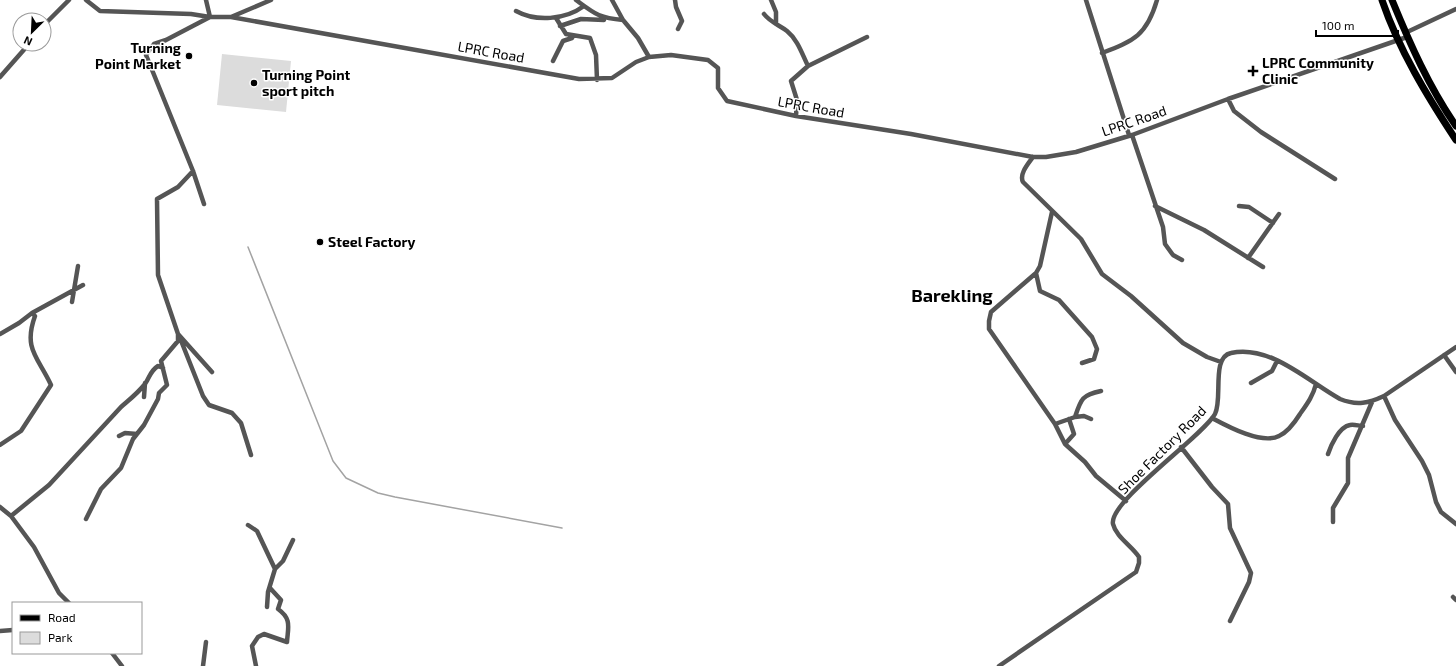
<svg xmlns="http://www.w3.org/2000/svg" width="1456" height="666" viewBox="0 0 1456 666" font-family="'Exo 2',sans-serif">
<rect width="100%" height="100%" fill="#fff"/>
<!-- green -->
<path fill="#dcdcdc" d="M222,54l69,7 -5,51 -69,-7z"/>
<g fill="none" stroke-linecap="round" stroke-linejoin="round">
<!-- stream -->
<path stroke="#a3a3a3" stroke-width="1.5" d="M248,247l85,214 13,17 32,15 17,4 167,31"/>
<!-- minor -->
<path stroke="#555" stroke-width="4.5" d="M86,0l14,11 91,3 19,3 -4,-17
M576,0c19,14 23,18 47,20l15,18 11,19
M612,0l11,20
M675,0l1,7 6,14 -4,8
M771,0l5,12v12
M1086,0l43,135
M516,11c20,11 49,9 68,-5
M764,14c6,8 15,11 23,17 11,9 15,23 21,35
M231,17l348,62 33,-1 24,-16 13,-5 22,-2 37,5 10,8v20l9,13 69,15 115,18 122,23h13l30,-5 56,-17 96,-36 179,-62
M556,18l10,16 24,4 6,17 1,25
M44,25l25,-25
M560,26l21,-7 23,1
M1405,33l51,-24
M1102,53c32,-12 45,-18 55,-53
M553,61l10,-20 9,-3 1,-2
M0,77l29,-33
M1228,99l6,12 27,21 74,47
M796,116l1,-16 -6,-19 17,-15 59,-29
M1132,135l31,92 2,17 8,11 9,5
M1033,157c-5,7 -14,17 -10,25l58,57 21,35 29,22 52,47 24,14 14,5
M193,171l-15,16 -21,12 1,76 20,59 34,38
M204,204l-11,-33 -47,-116 8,-11 12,-4 44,-23h21l40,-17
M1155,206l49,24 59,37
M1239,206l10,1 24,16
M1052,212l-12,54 -4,7 -45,39 -2,9v8l66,95 10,20 20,18 11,14 30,25
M1248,258l31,-44
M1036,273l4,18 19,9 33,37 5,12 -3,10 -12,4
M72,302l6,-36
M0,334l19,-11 13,-10
M180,338l23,58 6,9 23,8 9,10 10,32
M1444,355l12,17
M1251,383l21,-12 5,-10
M1384,396l11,24 27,41 7,14 7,27 5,10 15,12
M144,397l1,-14
M1075,417l9,-1 7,3
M1212,418c15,8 50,27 67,18 9,-4 16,-14 21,-22 7,-10 13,-18 16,-30
M1055,424l20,-7c6,-18 7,-22 26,-26
M119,436l6,-3 12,1
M1065,444l9,-10 -5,-15
M0,445l21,-14 30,-46c-13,-28 -28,-36 -16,-69l-3,-3 51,-28
M1181,447l31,40 16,17 2,24 21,45 -2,9 -19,39
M1328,454c3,-9 11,-27 22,-29 4,-1 9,1 13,1
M0,507l11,9
M86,519l15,-30 20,-21 12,-29 11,-14 14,-26 1,-6 8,-8 -6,-24 17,-20v-7
M1333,522v-14l15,-25v-25l24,-56
M248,525l9,6 18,38
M1453,597l3,3
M69,603l-10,-10 -25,-46 -23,-31 38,-31 72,-78c8,-7 17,-14 24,-23 5,-7 5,-13 13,-18l5,2
M267,607l1,-15 7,-23 8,-8 10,-21
M0,631l13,-1
M112,653l10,13
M203,666l3,-24
M256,666l-4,-20 6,-9 6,-3 23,8c1,-15 5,-23 -9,-33l3,-9 -11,-12
M999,666l137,-94 3,-9v-6c-7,-11 -23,-20 -26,-33 -5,-22 90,-88 102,-110 8,-15 -4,-57 16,-61 39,-9 78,29 109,46 17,7 29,4 44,-3l72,-49"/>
<!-- primary -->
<path stroke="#000" stroke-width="7" d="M1382,0c17,50 45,96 74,140
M1392,0c18,44 37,87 64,126"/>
</g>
<!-- markers -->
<g fill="#000" stroke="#fff" stroke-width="1.5">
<circle cx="189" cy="56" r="4"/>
<path d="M1251 65h4v4h4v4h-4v4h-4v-4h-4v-4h4z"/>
<circle cx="254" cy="83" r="4"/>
<circle cx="320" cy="242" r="4"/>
</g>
<g text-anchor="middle" stroke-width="3" stroke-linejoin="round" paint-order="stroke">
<!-- poi labels -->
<g font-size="14" font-weight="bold" fill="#000" stroke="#fff" text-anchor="start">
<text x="181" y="53" text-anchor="end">Turning<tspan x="181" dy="16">Point Market</tspan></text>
<text x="1262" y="68">LPRC Community<tspan x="1262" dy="16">Clinic</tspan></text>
<text x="262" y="80">Turning Point<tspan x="262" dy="16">sport pitch</tspan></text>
<text x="328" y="247">Steel Factory</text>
</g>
<!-- street labels -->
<g font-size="14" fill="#000" stroke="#fff">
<text transform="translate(491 52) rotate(10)" y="5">LPRC Road</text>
<text transform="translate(811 107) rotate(10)" y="5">LPRC Road</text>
<text transform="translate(1134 121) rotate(-19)" y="5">LPRC Road</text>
<text transform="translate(1162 450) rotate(-45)" y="5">Shoe Factory Road</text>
</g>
<!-- district labels -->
<g font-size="18" font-weight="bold" fill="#000" stroke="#fff">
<text x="952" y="302">Barekling</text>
</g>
</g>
<!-- legend -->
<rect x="12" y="602" width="130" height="52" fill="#ffffff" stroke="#999999"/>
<rect x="20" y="615" width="20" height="6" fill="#000000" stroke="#999999"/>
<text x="48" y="622" font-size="12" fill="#000000">Road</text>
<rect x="20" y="632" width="20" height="12" fill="#dcdcdc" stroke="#999999"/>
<text x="48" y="642" font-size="12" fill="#000000">Park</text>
<!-- north arrow -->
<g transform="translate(32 32) rotate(204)"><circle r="19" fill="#ffffff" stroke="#999999"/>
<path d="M0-3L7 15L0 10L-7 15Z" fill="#000000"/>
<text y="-6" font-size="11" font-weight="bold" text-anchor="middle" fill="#000000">N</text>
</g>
<!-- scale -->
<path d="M1316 30v6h82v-6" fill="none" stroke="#000000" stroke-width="2"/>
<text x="1322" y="30" font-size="12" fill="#000000" stroke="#ffffff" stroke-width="3" paint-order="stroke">100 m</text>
</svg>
